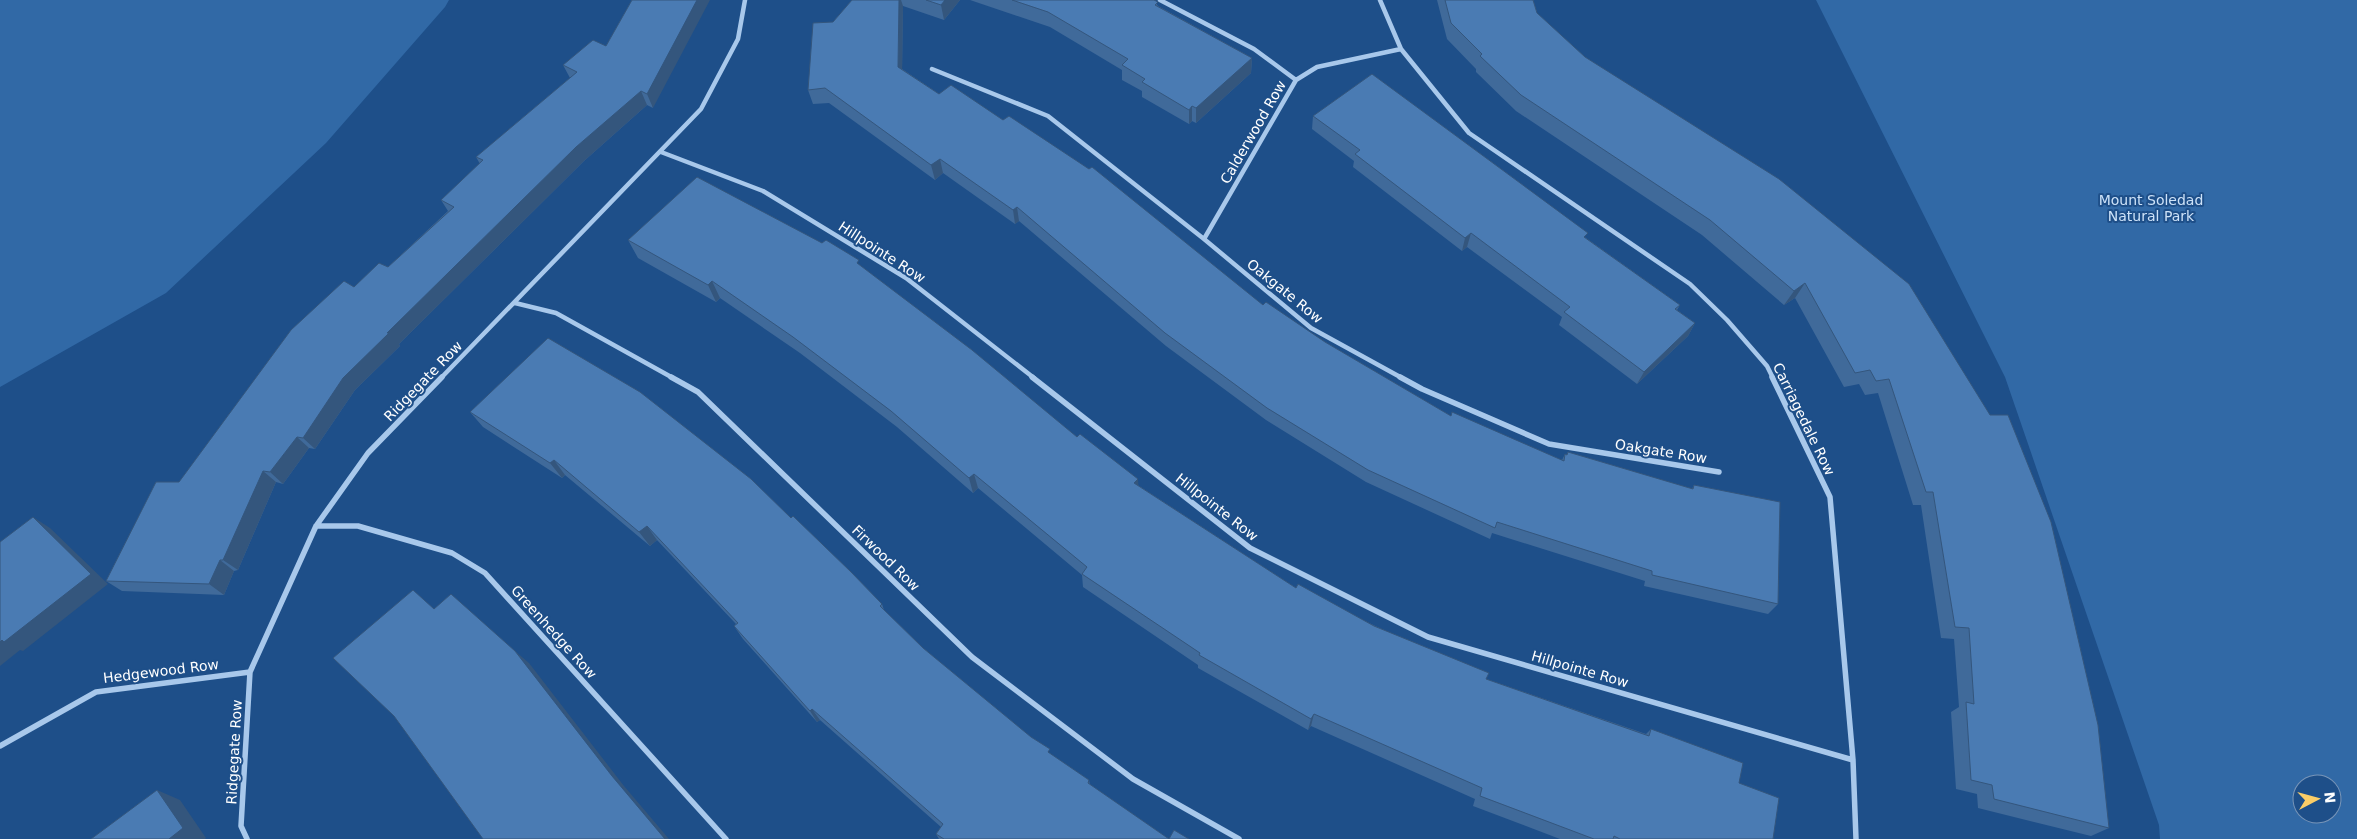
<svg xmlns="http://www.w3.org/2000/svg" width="2357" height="839" viewBox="0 0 2357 839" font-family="'DejaVu Sans',sans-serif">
<rect width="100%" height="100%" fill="#1e4f89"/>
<!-- green -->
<path fill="#3169a6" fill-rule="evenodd" d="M0,0h449l-4,7 -119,136 -160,150 -166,94z
M1816,0h541v839h-197l-1,-14 -154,-448zM2302,784h30v30h-30z"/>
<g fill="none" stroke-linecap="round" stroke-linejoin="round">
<!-- street-far1 -->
<path stroke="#a8c8eb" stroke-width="4.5" d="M1160,0l94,49 42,31
M1380,0l21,49 68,84 221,151 37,36 40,46 6,12
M932,69l116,47 156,123 107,89 91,50
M661,152l102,39 143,87 128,100
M1204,239l92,-159 21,-13 84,-18
M515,303l41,10 117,65
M441,378l260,-269 37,-70 7,-39"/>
<!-- street -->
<path stroke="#a8c8eb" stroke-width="5.5" d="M671,377l27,15 274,265 161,122 106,60
M1032,377l218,171 178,89 425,123
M1400,377l22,12 127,55 170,28
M1772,377l58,120 23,263 3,79
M316,526h42l94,27 33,20 241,266
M0,746l96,-54 154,-20
M247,839l-6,-13 9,-154 66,-146 52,-73 74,-76"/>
</g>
<!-- wall -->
<path fill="#406a9a" d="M632,0l21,108 -6,-3 -63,56 -185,183 1,2 -45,44 -40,59 -6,-1 -26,36 -7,-2 -38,88 -4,1 -10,24 -102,-4 -16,-10 73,-99 209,-215 60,-56 -7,-11 39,-36 -4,-7 94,-79 -7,-13 43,-19z
M852,0h108l-16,20 -41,-14 -1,63 37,25 324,211 62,37 126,74 111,44 3,-6 1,1 2,-3 124,37 2,-4 84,119 -10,10 -124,-28 1,-5 -153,-48 -2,6 -124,-57 -100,-62 -100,-74 -147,-125 -4,3 -72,-51 -8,7 -106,-77 -16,1 -5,-14 25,-68z
M970,0h184l4,6 94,52 -1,15 -55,50 -4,-2 -3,3 -47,-27v-6l-20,-11v-10l-72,-43z
M1437,0h96l4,13 48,44 324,227 200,544 -18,8 -113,-28 -1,-14 -21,-5 -5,-77 8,-5 -5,-68 -13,-1 -20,-133h-8l-35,-112 -13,2 -6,-11 -15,3 -49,-89 -11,7 -82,-70 -186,-124 -40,-39v-3l-29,-30z
M1313,116l273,122 94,67 -3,5 18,13 -7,13 -51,48 -78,-59 3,-8 -95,-70 -5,4 -109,-84 1,-6 -42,-32z
M628,240l194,3 39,23 278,220 157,102 190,91 160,55 5,-5 88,54 34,56h-213l-87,-33 2,-7 -164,-73 -3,4 -110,-62v-3l-115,-78 -1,-12 -104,-87 -5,5 -76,-66 -97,-74 -80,-55 -4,4 -78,-44z
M470,412l321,106 91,86 2,6 39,38 128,107 38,25 1,5 79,54h-230l-3,-5 5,-7 -121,-107 -3,2 -74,-83 -9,-13 2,-2 -79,-84 -7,6 -85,-71 -3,3 -79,-51z"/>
<!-- shaded-wall -->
<path fill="#34567d" d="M697,0h13l-57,108 -6,-14z
M899,0h2l2,6 -1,75 -4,-14z
M945,0h15l-16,20 -3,-15z
M1252,58l-1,15 -55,50v-15z
M641,91l6,14 -63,56 -185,183 1,2 -45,44 -40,59 -12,-11 40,-60 44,-45 189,-186z
M1192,106v15l-3,3v-14z
M940,159l3,14 -8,7 -4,-15z
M1017,207l2,14 -4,3 -2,-14z
M1471,233l-4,14 -5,4 3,-13z
M712,281l8,17 -4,4 -8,-17z
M1805,283l-10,15 -11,7 10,-14z
M1695,323l-7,13 -51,48 7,-12z
M297,437l12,11 -26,36 -13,-12z
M554,460l11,15 -3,3 -12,-15z
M263,471l13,11 -38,88 -15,-10z
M974,474l4,14 -5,5 -4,-15z
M1138,479l1,14 -5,-10z
M33,517l17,11 58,56 -85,67 -3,-1 -20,16v-24z
M647,526l10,14 -7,6 -11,-14z
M220,560l14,11 -10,24 -15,-11z
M515,651l14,12 95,123 45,53h-4l-53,-63z
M812,709l8,11 -3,2 -7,-11z
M1314,714l-3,12 -3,4 3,-11z
M157,790l23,10 26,38 -1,1h-36z"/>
<!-- building -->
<path fill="#4a7bb3" stroke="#34567d" d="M632,0h65l-50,94 -6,-3 -65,56 -189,186h2l-46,45 -40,60 -6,-1 -27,35 -7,-1 -40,89h-3l-11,24 -103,-3 50,-99h23l112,-152 53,-49 10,6 25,-24 9,4 66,-60 -13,-7 42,-40 -7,-3 101,-85 -14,-7 30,-25 13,6z
M852,0h47l-1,67 41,27 12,-9 52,35 6,-4 80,53 3,-2 171,138 3,-3 59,40 126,74 1,-4 112,49 1,-7 2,1 1,-3 125,37 1,-4 86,17 -2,102 -126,-29v-4l-155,-49 -2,6 -127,-58 -101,-62 -102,-75 -148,-126 -4,3 -73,-51 -9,6 -106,-77 -17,2 5,-67 20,-1z
M926,0h19l-4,5z
M1012,0h142l4,2 -3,3 97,53 -56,50 -4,-2 -3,4 -47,-28 3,-3 -23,-14 6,-6 -80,-47z
M1445,0h88l4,13 48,44 194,122 130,105 81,131h18l43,107 47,203 11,103 -115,-29 -2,-14 -21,-5 -5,-78 8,2 -5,-76 -14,-1 -22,-135h-7l-37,-113 -13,2 -6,-11 -15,3 -50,-90 -11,8 -84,-71 -189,-125 -41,-39 2,-2 -31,-31z
M1372,74l216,159 -4,4 96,68 -5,4 20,14 -51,49 -80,-60 6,-5 -99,-74 -6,5 -110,-84 5,-4 -47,-34z
M697,177l125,66 4,-3 33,20 -2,3 115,87 105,87 3,-3 58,45 -4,4 162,105 2,-4 76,42 115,47 -3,6 163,57 2,-7 92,34 -4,20 40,15 -6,41h-153l-6,-3 -1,3h-19l-114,-43 2,-8 -168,-74 -3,5 -112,-64 1,-2 -118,-79 5,-7 -113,-93 -5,4 -78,-67 -98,-74 -81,-56 -4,4 -80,-45z
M548,338l92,54 111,87 40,39 2,-2 58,56 31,32 -2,2 43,42 108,89 19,12 -2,3 41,28 -1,3 81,56h-225l-8,-5 7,-10 -131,-115 -2,2 -76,-85 4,-3 -91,-97 -8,6 -85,-72 -4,3 -80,-51z
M33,517l58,57 -87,68 -2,-2 -2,2v-100z
M413,590l21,19 17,-15 64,57 97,125 53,63h-182l-89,-123 -61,-58z
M157,790l26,38 -14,11h-78z
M1174,830l15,9h-20z"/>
<g text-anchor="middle" stroke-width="4" stroke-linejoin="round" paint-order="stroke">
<!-- street labels -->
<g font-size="14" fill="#fff" stroke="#1e4f89">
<text transform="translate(1253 132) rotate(-60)" y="5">Calderwood Row</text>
<text transform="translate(882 252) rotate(33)" y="5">Hillpointe Row</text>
<text transform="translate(1285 291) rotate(39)" y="5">Oakgate Row</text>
<text transform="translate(423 381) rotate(-46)" y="5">Ridgegate Row</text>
<text transform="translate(1804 419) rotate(64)" y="5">Carriagedale Row</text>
<text transform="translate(1661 451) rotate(9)" y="5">Oakgate Row</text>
<text transform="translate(1217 507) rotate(38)" y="5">Hillpointe Row</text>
<text transform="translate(886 558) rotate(44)" y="5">Firwood Row</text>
<text transform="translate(554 632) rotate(48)" y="5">Greenhedge Row</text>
<text transform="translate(1580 669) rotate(16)" y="5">Hillpointe Row</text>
<text transform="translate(161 671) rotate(-7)" y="5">Hedgewood Row</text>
<text transform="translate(234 752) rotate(-87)" y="5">Ridgegate Row</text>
</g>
<!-- park labels -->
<g font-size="14" fill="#cde2f8" stroke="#1e4f89">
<text x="2151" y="205">Mount Soledad<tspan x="2151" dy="16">Natural Park</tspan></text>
</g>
</g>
<!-- north arrow -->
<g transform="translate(2317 799) rotate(84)"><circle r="24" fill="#1e4f89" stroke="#7895b8"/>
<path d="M0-4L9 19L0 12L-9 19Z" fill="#fbcd67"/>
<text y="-8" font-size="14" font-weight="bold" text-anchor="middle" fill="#ffffff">N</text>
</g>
</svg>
